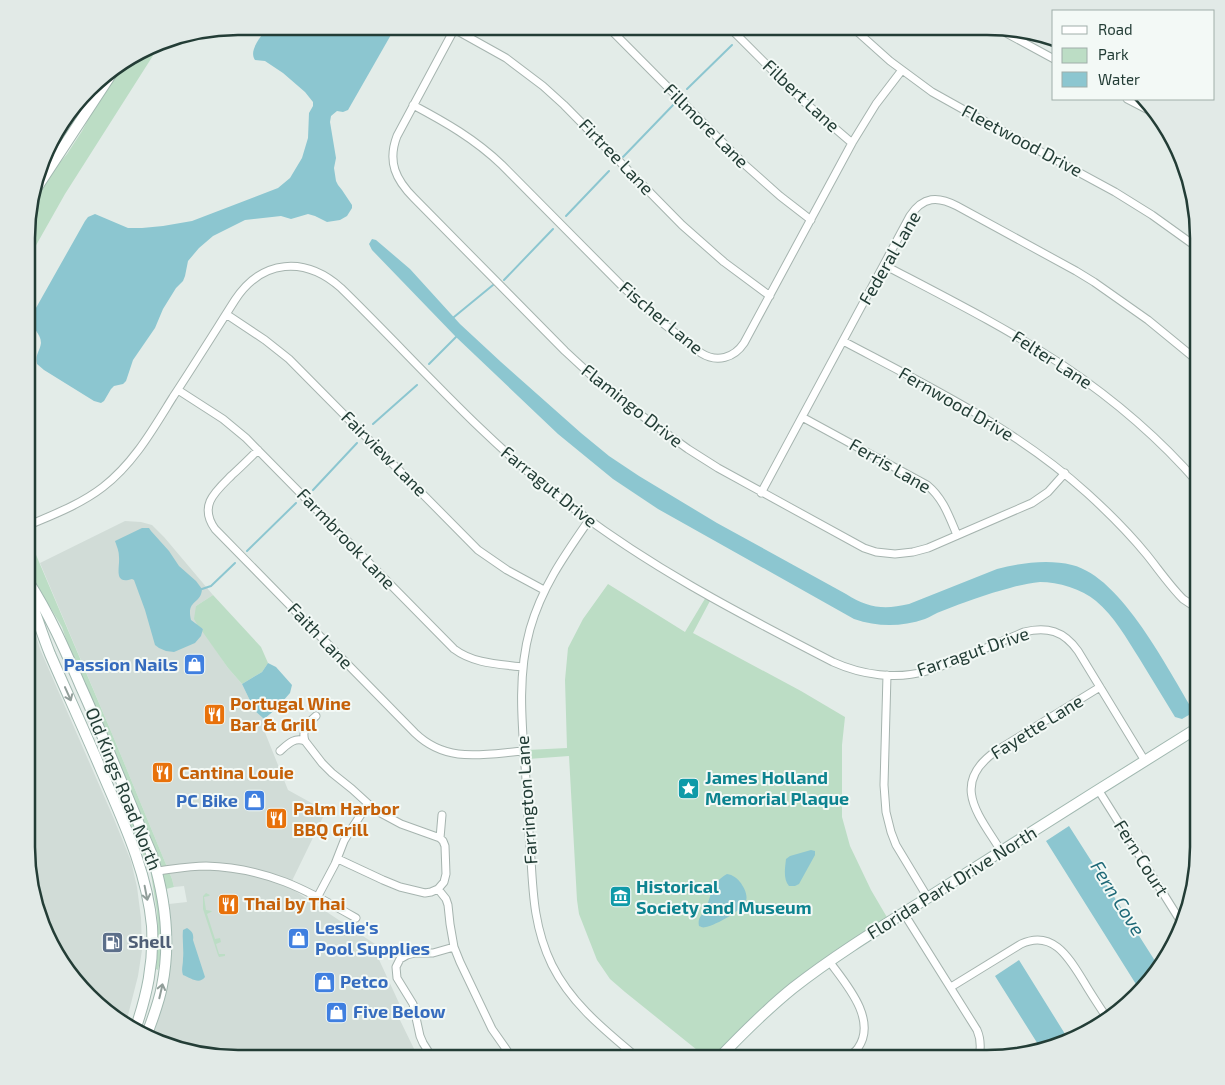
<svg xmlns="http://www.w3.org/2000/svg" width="1225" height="1085" viewBox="0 0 1225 1085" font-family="'Exo 2',sans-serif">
<rect width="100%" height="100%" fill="#e3ece8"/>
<!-- built -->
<path fill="#d1dcd7" d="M105,75l-66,99 16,-42 44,-53z
M125,521l16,1 11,3 12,12 49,58 -17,11 7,25 25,37 14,16 13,27 9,8v11l24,60 38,21 -37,76 89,59 -3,5 24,52 -2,11 22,45h-181l-86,-20 8,-26 8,-37 3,-38 -2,-34 18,-2 -3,-16 -10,1 -2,-8 -59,-143 -73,-173z
M28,610l12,39 74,170 17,42 6,26 4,31 1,32 -4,26 -12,47 -47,-36 -37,-59 -15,-67z"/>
<!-- green -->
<path fill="#bcddc5" d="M161,43l-96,151 -35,62v-52l18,-27 19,-23 15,-23 14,-26 25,-39z
M28,536l85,200 59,143 2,8 -8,2 -11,-34 -63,-152 2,-1 -6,-10 -18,-41 -8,-24 -12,-20 -4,-2 -18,-31z
M608,584l77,48 21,-35 5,2 -18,34 108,58 44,26 -3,28v72l8,29 21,44 17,29 -54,39 -119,100h-8l-82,-66 -15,-13 -13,-19 -18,-46 -2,-14 -8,-144 -41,3 -1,-9 40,-2 -2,-68 3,-32 15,-29z
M213,595l48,52 7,16 -6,9 -20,12 -14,-16 -26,-37 1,-2 -5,-3 -4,-7 2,-13z
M123,805c27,40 47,118 35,165l-2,-1 2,-32 -1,-25 -6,-38 -3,-12 -8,-12z
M206,893l4,2 -1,1 -5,1 2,13 6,1 -1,1 -4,2 8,25 5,-1 1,4 -5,2 3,10h6v2l-6,1 -1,-2 -15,-46v-13z"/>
<!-- water -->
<path fill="#8cc6d0" d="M268,26h126l-2,7 -44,77 -5,2 -6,-1 -6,5 -1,6 6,36 -2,10 2,13 2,4 4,5 10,15v3l-5,8 -7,4 -13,2 -12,-6 -7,-2 -17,5 -10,-3 -36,4 -32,16 -14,12 -11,13 -3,15 -2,5 -7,7 -13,21 -8,19 -22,32 -7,21 -3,3 -9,2 -3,3 -7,12 -3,2 -7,-2 -50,-31 -7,-6c-2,-10 3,-13 4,-21 0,-11 -12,-15 -9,-28l53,-94 3,-4 7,-3 33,14h14l21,-2 29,-5 86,-33 12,-10 12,-20 6,-20 1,-25 4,-7v-4l-8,-10 -22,-19 -18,-12 -10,-1c-7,-10 7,-24 13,-34z
M372,239l4,1 34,29 50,55 41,38 80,71 28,23 30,20 78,47 129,71c22,14 38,16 63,10l88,-35c23,-6 51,-10 75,-4 50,12 96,105 122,147l-12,7 -7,-2c-12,-20 -24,-39 -36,-59 -12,-19 -25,-42 -43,-57 -14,-12 -38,-19 -56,-19 -10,1 -20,3 -30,6 -23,6 -46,14 -68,23 -6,2 -12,6 -17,8 -24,8 -47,8 -71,0l-196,-110 -45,-30 -55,-45 -102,-97 -84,-87 -3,-6z
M142,528h7l2,3 18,20 10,15 17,15 6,8c-1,16 -16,10 -11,31l12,9 -2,7 -6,7 -21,9 -8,-1 -7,-3 -4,-3 -10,-35 -11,-30 -2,-1c-19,6 -12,-11 -13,-22 0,-6 -2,-10 -4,-16z
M268,663l8,4 16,18 -2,8 -14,16 -12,10 -9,-8 -13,-27 20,-12z
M1069,826l88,138 -18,25 -93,-148z
M811,850l4,1v4l-16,29 -4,2h-6c-6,-7 -4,-18 -3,-27l4,-3z
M727,874c6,1 10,4 13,8 4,5 8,13 6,19 -3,9 -30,24 -40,26 -4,1 -4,0 -7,-1 -2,-9 4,-11 7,-18 7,-16 4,-24 21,-34z
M187,928c5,3 7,6 6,12l12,37c-6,8 -14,1 -22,-2 -2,-6 0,-9 0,-16 1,-10 -1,-19 0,-29z
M1019,960l51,82 -2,1 -27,6 -46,-73z"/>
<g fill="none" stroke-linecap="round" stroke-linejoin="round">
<!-- stream -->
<path stroke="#8cc6d0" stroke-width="2" d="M687,89l45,-44
M623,157l53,-55
M566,216l43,-45
M504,280l49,-51
M454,317l39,-32
M429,364l27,-27
M373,424l44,-39
M313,490l44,-47
M247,551l49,-48
M202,589l9,-3 24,-23"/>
<defs>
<path id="street" d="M456,26l-59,110c-10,26 -1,44 17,62l151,153 27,25 42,34 54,39 30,19 146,80 12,4 19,2 18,-2 15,-4 104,-45 16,-11 17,-19
M607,26l137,138 36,32 31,24
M729,27l73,73 50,43
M852,27l38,34 42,31 43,24 140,76 37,23 46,33
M995,27l59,32
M454,29l52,29 37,28 21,19 118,120 42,37 46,34
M1127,99l29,15
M413,105c32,17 62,34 89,60l121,122 37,34 41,32c16,10 33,5 43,-10l108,-200 24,-39 26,-34
M884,265c61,32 123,63 180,101 49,33 95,72 134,117
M226,314l39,26 24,19 189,191 29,20 37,20
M843,341c85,45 172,87 244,152 21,19 42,40 60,62 12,15 23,31 36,44l9,6 7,2
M178,390l45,29 23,19 208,211c20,15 45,15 69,18
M802,417l125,68c16,13 22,31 30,50
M258,450c-8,8 -17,17 -26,25 -16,16 -34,30 -17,54l200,204c32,31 69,21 109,18
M761,493l149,-277c13,-20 28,-20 47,-10l119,65 18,11 54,38 50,41
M589,520c-25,36 -47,67 -59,109 -15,54 -6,111 -3,166 1,21 2,42 4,64 2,38 4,71 21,106 20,40 54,66 87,94
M29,525c26,-11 52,-21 74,-38 31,-24 50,-58 70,-90 21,-32 41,-64 62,-97 27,-41 70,-44 106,-12 72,70 138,147 218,209 84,67 179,116 274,165 29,13 63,18 94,9 14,-4 27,-10 40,-15 19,-8 38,-16 57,-24 23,-6 40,-1 54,19l67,110
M887,675l-3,110 2,27 5,20 5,13 32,53
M305,741l17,22 10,10 20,16 23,21 26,14 39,14
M280,751c8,-7 14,-14 25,-10 -4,-12 3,-18 11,-25
M1099,791l84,134
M442,815l-2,23 3,3 2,5 1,28 -2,8 -6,7 8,10 2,6 2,19 4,23 6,15 32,67 21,30
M1001,851c-22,-36 -52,-67 -5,-100l104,-64
M338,859l45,21 17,7 25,6 6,-1 7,-3
M157,871c16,-2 33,-5 49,-5 61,2 99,23 150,52
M318,896l17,-32 9,-23 6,-10 18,-27
M903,912l74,118c4,9 4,18 2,28
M829,961c16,22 49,58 29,87 -3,4 -7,7 -11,10
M951,987l70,-43c32,-15 48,14 63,38 7,12 15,24 23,36
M433,1059l-10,-16 -3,-7 -7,-32 -16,-26 -1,-11 4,-8 7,-4 8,-2h18l21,-6"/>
<path id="secondary" d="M30,198l84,-128
M28,581c22,34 37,69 53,106 25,55 47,112 71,168 13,42 19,87 10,131 -3,17 -10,34 -16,51
M28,593c8,21 14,41 22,61 17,39 35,78 52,118 21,49 45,99 50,154 2,37 -5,69 -17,104
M719,1058c23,-24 48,-49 74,-70 50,-39 105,-71 158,-105 83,-53 165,-104 248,-156"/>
</defs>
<!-- street casing -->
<use href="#street" stroke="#a6b4af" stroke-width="9"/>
<!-- secondary casing -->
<use href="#secondary" stroke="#a1b8b0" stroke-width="12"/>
<!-- street -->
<use href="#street" stroke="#fff" stroke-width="7"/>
<!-- secondary -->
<use href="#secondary" stroke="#fff" stroke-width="10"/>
</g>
<!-- one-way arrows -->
<defs><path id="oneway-shaft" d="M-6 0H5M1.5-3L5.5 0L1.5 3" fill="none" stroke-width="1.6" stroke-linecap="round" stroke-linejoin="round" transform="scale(1.25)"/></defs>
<g stroke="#919e9a">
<use href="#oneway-shaft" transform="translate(68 694) rotate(66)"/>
<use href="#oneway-shaft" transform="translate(146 893) rotate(79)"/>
<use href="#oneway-shaft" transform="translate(161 991) rotate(-77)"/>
</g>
<!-- icons -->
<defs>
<symbol id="shop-square" viewBox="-11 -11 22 22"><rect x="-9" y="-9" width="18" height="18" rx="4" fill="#3f7fe0" stroke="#f3f9f6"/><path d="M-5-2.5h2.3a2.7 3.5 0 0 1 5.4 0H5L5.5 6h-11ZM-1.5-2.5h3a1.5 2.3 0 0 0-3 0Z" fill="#fff"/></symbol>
<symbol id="restaurant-square" viewBox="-11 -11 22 22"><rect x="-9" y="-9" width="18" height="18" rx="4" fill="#e8710a" stroke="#f3f9f6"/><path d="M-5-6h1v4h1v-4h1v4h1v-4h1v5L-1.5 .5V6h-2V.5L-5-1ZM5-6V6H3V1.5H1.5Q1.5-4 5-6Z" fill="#fff"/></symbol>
<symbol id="sight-square" viewBox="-11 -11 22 22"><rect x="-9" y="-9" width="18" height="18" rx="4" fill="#0f9aa8" stroke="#f3f9f6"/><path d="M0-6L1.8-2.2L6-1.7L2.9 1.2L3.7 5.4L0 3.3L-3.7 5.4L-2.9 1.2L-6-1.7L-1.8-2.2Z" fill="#fff"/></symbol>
<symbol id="museum-square" viewBox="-11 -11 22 22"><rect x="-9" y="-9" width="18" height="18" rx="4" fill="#0f9aa8" stroke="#f3f9f6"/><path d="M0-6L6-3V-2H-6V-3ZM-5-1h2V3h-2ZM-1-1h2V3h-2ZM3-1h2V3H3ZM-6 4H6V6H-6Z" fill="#fff"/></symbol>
<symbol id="fuel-square" viewBox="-11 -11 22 22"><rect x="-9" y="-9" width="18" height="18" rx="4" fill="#5c6f8a" stroke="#f3f9f6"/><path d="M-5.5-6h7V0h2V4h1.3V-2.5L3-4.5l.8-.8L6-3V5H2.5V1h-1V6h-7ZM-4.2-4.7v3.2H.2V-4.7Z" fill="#fff"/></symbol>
</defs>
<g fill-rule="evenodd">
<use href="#shop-square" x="182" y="652" width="25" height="25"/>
<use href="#restaurant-square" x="202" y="702" width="25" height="25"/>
<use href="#restaurant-square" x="150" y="760" width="25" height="25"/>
<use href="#sight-square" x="676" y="776" width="25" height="25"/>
<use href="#shop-square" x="242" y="788" width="25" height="25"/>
<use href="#restaurant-square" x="264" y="806" width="25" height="25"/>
<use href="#museum-square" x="608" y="884" width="25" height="25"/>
<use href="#restaurant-square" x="216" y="892" width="25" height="25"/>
<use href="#shop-square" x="286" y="926" width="25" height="25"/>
<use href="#fuel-square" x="100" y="930" width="25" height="25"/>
<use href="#shop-square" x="312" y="970" width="25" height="25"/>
<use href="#shop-square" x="324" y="1000" width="25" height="25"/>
</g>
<g text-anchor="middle" stroke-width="4" stroke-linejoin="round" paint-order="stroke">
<!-- street labels -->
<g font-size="18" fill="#233d36" stroke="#f3f9f6">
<text transform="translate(801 96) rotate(43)" y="6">Filbert Lane</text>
<text transform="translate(706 126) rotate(45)" y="6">Fillmore Lane</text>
<text transform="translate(1022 141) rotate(28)" y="6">Fleetwood Drive</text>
<text transform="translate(616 157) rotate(46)" y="6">Firtree Lane</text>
<text transform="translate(890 258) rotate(-60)" y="6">Federal Lane</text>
<text transform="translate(661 318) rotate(40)" y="6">Fischer Lane</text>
<text transform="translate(1052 360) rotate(33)" y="6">Felter Lane</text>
<text transform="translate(956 404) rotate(30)" y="6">Fernwood Drive</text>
<text transform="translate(632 406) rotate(38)" y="6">Flamingo Drive</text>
<text transform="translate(384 454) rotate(45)" y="6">Fairview Lane</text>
<text transform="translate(890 466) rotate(30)" y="6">Ferris Lane</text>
<text transform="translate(549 487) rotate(39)" y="6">Farragut Drive</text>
<text transform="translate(346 539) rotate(46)" y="6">Farmbrook Lane</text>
<text transform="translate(320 636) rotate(46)" y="6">Faith Lane</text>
<text transform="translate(973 652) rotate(-19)" y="6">Farragut Drive</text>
<text transform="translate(1037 727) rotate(-32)" y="6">Fayette Lane</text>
<text transform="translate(123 789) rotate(68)" y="6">Old Kings Road North</text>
<text transform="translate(527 800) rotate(-94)" y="6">Farrington Lane</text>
<text transform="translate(1141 858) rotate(58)" y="6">Fern Court</text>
<text transform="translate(952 883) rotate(-32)" y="6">Florida Park Drive North</text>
</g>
<!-- shop labels -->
<g font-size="18" font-weight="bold" fill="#366cbe" stroke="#f3f9f6" text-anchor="start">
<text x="178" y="671" text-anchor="end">Passion Nails</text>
<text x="238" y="807" text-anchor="end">PC Bike</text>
<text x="315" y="934">Leslie's<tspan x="315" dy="21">Pool Supplies</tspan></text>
<text x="340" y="988">Petco</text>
<text x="353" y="1018">Five Below</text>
</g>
<!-- food labels -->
<g font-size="18" font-weight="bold" fill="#c56008" stroke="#f3f9f6" text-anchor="start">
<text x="230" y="710">Portugal Wine<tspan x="230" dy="21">Bar &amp; Grill</tspan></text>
<text x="179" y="779">Cantina Louie</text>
<text x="293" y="815">Palm Harbor<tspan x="293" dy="21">BBQ Grill</tspan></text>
<text x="244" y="910">Thai by Thai</text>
</g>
<!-- culture labels -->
<g font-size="18" font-weight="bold" fill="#0d838f" stroke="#f3f9f6" text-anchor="start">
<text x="705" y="784">James Holland<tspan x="705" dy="21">Memorial Plaque</tspan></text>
<text x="636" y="893">Historical<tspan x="636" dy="21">Society and Museum</tspan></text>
</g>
<!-- service labels -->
<g font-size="18" font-weight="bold" fill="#4e5e75" stroke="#f3f9f6" text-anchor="start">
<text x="128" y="948">Shell</text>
</g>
<!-- water labels -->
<g font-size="19" font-style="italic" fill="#1e6978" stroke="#f3f9f6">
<text transform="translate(1118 898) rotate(58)" y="7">Fern Cove</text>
</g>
</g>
<!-- crop -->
<path d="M0 0H1225V1085H0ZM238 35H987A203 203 0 0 1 1190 238V847A203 203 0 0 1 987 1050H238A203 203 0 0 1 35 847V238A203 203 0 0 1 238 35Z" fill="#e2eae7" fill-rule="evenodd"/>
<path fill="none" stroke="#233d36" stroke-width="2.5" d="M238 35H987A203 203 0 0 1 1190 238V847A203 203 0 0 1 987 1050H238A203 203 0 0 1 35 847V238A203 203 0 0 1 238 35Z"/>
<!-- legend -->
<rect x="1052" y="10" width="162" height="90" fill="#f3f9f6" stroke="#a0aea9"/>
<rect x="1062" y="26" width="25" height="8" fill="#ffffff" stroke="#a0aea9"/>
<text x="1098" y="35" font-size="15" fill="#233d36">Road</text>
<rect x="1062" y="48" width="25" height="15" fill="#bcddc5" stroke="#a0aea9"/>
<text x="1098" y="60" font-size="15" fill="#233d36">Park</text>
<rect x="1062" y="72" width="25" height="15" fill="#8cc6d0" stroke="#a0aea9"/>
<text x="1098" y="85" font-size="15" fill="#233d36">Water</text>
</svg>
